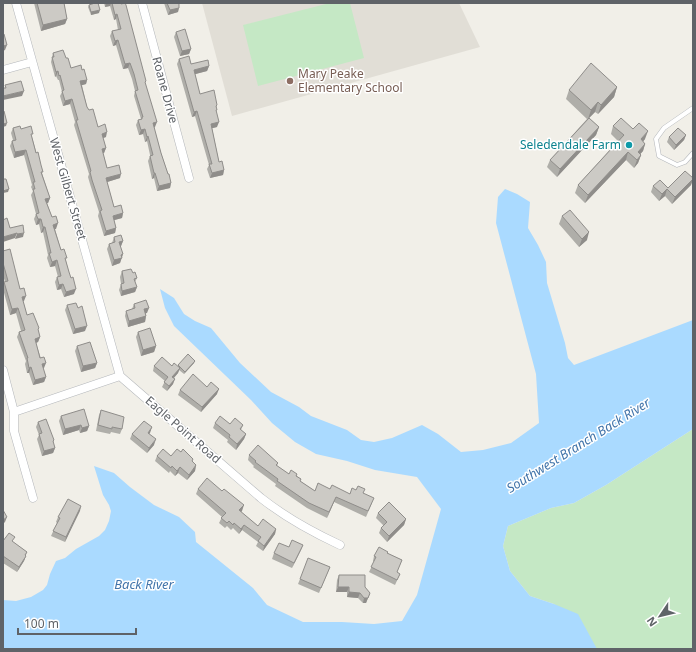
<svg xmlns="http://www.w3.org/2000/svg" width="696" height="652" viewBox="0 0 696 652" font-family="'Noto Sans',sans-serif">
<rect width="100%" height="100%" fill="#f1efe8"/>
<!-- education -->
<path fill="#e1ded6" d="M202,3h257l21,44 -248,69z"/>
<!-- green -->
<path fill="#c5e8c5" d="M330,3h20l14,55 -106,28 -15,-61z
M693,429v220h-96l-43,-45 -24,-8 -20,-25 -7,-25 5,-20 43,-18 23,-5 32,-18z"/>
<!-- water -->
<path fill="#aadaff" d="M505,189l12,5 13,8 -2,26 10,17 8,17 1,21 18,60 3,15 6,7 119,-45v109l-87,56 -32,18 -23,5 -43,18 -5,20 7,25 20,25 24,8 24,10 19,35h-594v-49l13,1 15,-4 12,-7 4,-5 3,-11 6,-13 9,-3 11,-9 23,-13 6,-6 4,-9 2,-10 -2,-6 -6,-10 -9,-29 20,7 16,14 24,18 25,12 16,15 1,10 57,46 14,17 36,17h39l32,2 28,-3 15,-26 24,-86 -24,-32 -42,-7 -28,-9 -31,-7 -21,-12 -23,-19 -21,-23 -77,-74 -9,-18 -5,-19 14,9 10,16 11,7 16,7 29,35 31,29 28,15 12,9 36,14 14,10 13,2 18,-4 30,-13 16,9 23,18 22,-2 28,-7 28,-20 -3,-49 -40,-151 2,-26z"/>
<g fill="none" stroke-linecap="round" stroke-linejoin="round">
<defs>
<path id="service" d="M693,108l-29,20 -8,11 3,17 18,9 8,-3 8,-9"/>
<path id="minor" d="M16,3l104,373
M142,3l47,175
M3,70l29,-8
M3,370l11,42v19l19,67
M120,376l141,122c24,19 51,34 79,47
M14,412l106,-36"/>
</defs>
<!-- service casing -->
<use href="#service" stroke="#b5b8bc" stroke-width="5"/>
<!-- minor casing -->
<use href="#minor" stroke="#b5b8bc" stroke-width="9"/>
<!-- service -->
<use href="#service" stroke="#fff" stroke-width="4"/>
<!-- minor -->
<use href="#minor" stroke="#fff" stroke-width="8"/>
</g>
<!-- wall -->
<path fill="#afaea9" d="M34,3h30l3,16 -2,5 -24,7z
M104,3h17l24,80 10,44 -1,1 7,25 10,30 -1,5 -13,3 -3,-13 -2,1 -4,-18 2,-5v-1l-3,-14 -2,1 -2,-8 -4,1 -3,-10 2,-5 3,-1 -7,-23 1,-5 -3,-12 -4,-11 -5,1 -7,-24 -3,1 -3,-10 2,-5 6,-1 -2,-11 -2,1 -4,-14 -5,1z
M164,3h15l-1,9 -10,3z
M89,5l10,8 -8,2 -3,-8z
M176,32l15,17 -2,5 -9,2 -6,-19z
M53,53l13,5 5,10 11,2 5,10 -1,4 -4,1 5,22 11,20 8,10 -3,1 3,10 -2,5h-1l4,15 13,10 -13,4 7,25 9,6 -1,5 -8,2 2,8 -1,5 -11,3 -6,-20 1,-4 -9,-28 -2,-7 1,-3 -15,-49 1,-3 -5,-18 -7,2 -3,-10 2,-4 -3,-12h-1l-2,-4 -1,1 -4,-15z
M179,59l12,5 18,2 -2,5 -12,3 5,20 17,11 -1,3v4l1,15 -5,1 7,34 5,8 -1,5 -13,3 -3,-9 2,-4 -14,-49 -3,1 -15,-53z
M617,87l-3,10 -16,17 -3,-2 -6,6 10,9 -3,8 -39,42 -10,-10 3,-7 37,-41 -21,-20 3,-9z
M613,126l20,3 12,10 -2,3 2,2 -2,7 -3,3 1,1 -3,8 -4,5 -8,-8 -41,43 -10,-10 3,-8 40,-44 -7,-7z
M13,128l8,1 11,8 10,36 8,25 -2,5h-1l9,26h-1l6,21 5,11 8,33 -10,3 -3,-8 -4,1 -2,-8 2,-5h1l-3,-11 -5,1 -3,-9 1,-3 -5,-23 -2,1 -2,-9 -3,1 -2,-6 2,-5 -5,-19 2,-4 -2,-4 1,-2 -8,-30 -10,3 -4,-12 2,-5 1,-1 -2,-7z
M686,135l-2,5 -10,10 -7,-8 2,-5z
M693,178l-2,7 -19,19 -7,-8 -6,5 -8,-9 2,-6 15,2z
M562,216l25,24 -8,7 -20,-23z
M114,237l9,4 -2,5 -1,1 3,7 -3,9 -8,3 -5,-17 2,-5 3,-1z
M3,251l17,38 4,12h-1l4,14 11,16 2,6 -2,5 -2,1 8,25h-1l3,9 -2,5 -11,3 -4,-12h-2l-2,-9 1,-3 -9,-24 2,-5 2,-1 -5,-18 -6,2 -7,-26v-3l2,-4 -2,-7z
M122,271l11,2 4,5 -2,4 2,5 -2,5 -14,4 -2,-6 2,-6 -1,-7z
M134,304l13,9h-1v3l-1,6 -17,5 -3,-11 1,-5 6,-2z
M67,305l18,26 -12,3 -8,-24z
M138,332l18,14 -2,6 -13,4 -5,-19z
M77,346l20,17 -2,5 -14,4 -6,-21z
M194,363l-10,11 -5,-4 -1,3 -4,5 -1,6 -6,7 -5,-4 3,-6 -12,-10 1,-5h24v-1z
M207,387l10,7 -16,18 -23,-17 2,-5z
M101,410l21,19 -2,5 -9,-2 -1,2 -14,-3 3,-16z
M61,416l28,10 -2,5 -7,2 -1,-3 -16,5 -4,-14z
M38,422l16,18 -1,3 2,5 -2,5 -11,3 -5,-17 2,-4 -3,-8z
M215,423l28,2 -2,5 5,4 -2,5 -8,11 -9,-8 1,-2 -15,-12z
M152,427l-3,7 5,11 -7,8 -17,-14 2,-5z
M181,452l12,7 -1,3 4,3 -1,6 -8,9 -9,-7 -3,3 -5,-5 -1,2 -14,-12 2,-5h14z
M249,455l29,8 -1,3 12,8h8v2l4,3 -1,2 15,10 15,-2 20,5 13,-1 9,10 -6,14 -32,-15 -7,16 -20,-10 -32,-22 1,-2 -23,-17 1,-1 -6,-6z
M198,489l44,22 -1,1 17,14 18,3 -1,5 -12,17 -7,-5 2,-4 -16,-12 -3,4 -6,-6 -2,2 -4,-4 -2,2 -6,-5 3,-6 -26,-23z
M81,506l-16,36 -14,-6 6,-13 -1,-1 2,-5z
M378,513l28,6 -2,6 -17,17 -8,-9 2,-5 3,-2 -8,-8z
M3,541l10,1 14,10 -3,9 -7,11 -14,-9z
M303,545l-11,23 -20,-9 2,-6 15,-6z
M387,553l15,7 -5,12 3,2 -5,11 -26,-13 5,-10 -1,-1 1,-5z
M330,567l-11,26 -21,-9 2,-5z
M339,575l26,12 5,6 -4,10h-3l-5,-5 -11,-1v-5h-11l1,-12z"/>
<!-- shaded-wall -->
<path fill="#8f8d8a" d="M106,3h5l-1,3 -5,1z
M179,8l-1,4 -10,3 2,-5z
M100,10l-1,3 -8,2v-3z
M117,14l-1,5 -2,1 1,-5z
M67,19l-2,5 -24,7 2,-6z
M118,40l-2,5 -3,1 2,-5z
M7,45l-2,5 -2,1v-5z
M191,49l-2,5 -9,2 2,-5z
M130,63l-2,5 -5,1 2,-5z
M209,66l-2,5 -15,4 2,-5z
M58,71l-2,5 -1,1 1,-5z
M87,80l-1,4 -7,2 1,-5z
M617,87l-3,10 -16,17 3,-9z
M24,91l-2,5 -19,4v-4z
M72,99l-2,5 -7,2 2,-5z
M598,102l-3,10 -7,7 3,-9z
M197,111l-2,5 -3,1 2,-5z
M157,122l-2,5 -3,1 1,-5z
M219,122l-2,5 -8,2 2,-5z
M7,123l-1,3 -3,1v-3z
M599,127l-3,8 -39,42 3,-8z
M145,129l-2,5 -4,1 2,-5z
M648,131l-3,8 -7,8 3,-8z
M107,132l-1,5 -6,2 2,-5z
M686,135l-2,5 -10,10 2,-5z
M148,136l-1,5 -2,1 2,-5z
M645,144l-2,7 -7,8 2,-7z
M106,148l-2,5 -4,1 2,-5z
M26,150l-2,5 -10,3 1,-6z
M628,152l-2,8 -41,43 3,-8z
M641,155l-3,8 -4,5 3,-8z
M224,170l-1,5 -13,3 2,-5z
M154,173h1l-1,5 -2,1z
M121,174l-1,4 -16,5 2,-5z
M693,179l-2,6 -19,19 3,-7z
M171,183l-1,5 -13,3 2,-5z
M9,189l-1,3 -5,1v-2z
M667,189l-2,7 -6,5 3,-7z
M50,198l-2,5 -5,1 2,-5z
M123,213l-1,5 -11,3 2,-5z
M38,219h3l-2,5 -3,1z
M58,223l-2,6 -5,1 2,-5z
M43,227h2l-2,5 -2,1z
M116,228l-1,5 -11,3 2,-5z
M589,232l-2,8 -8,7 3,-8z
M17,233l-2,5 -12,4v-5z
M24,233l-1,4 -8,2 2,-5z
M123,241l-2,5 -4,2 2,-6z
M123,254l-3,9 -8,3 2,-6 7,-5z
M57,260l-2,6 -5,1 2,-5z
M63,284l-2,5 -4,1 2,-5z
M137,287l-2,5 -14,4 1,-5z
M76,289l-2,5 -10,3 2,-5z
M26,296l-2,5 -4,1 2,-5z
M18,308l-2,5 -6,2 2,-6z
M149,308l-2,5 -5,1 2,-5z
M146,316l-1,6 -17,5 1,-6z
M87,326l-2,5 -12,3 2,-5z
M40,337l-2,5 -5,2 2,-5z
M156,346l-2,6 -13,4 2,-6z
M195,361l-1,2 -10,11 1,-2z
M46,363l-2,5 -4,1 2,-5z
M97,363l-2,5 -14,4 2,-6z
M31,367l-2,6h-2l2,-5z
M180,368l-2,5 -8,9 2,-5z
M46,377l-2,5 -11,3 2,-5z
M175,379l-2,5 -6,7 2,-5z
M219,389l-2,5 -16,18 1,-5z
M81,425l-2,5 -16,5 2,-6z
M89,426l-2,5 -7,2 2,-5z
M152,427l-2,6 -4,5 2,-5z
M246,434l-2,5 -8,11 1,-6z
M156,439l-2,6 -7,8 2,-5z
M55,448l-2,5 -11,3 2,-5z
M196,465l-1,6 -8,9 2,-5z
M180,467l-2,6 -3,3 2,-5z
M336,497l-2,5 -7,16 2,-6z
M244,505l-2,6 -5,5 2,-6z
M81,506l-1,5 -15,31 1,-5z
M7,517l-2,5 -2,2v-4z
M406,519l-2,6 -17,17 2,-6z
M244,525l-2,5 -3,4 2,-5z
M276,529l-1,5 -12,17 1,-5z
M303,545l-2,5 -9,18 2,-5z
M26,556l-2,5 -7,11 2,-5z
M338,587h11l-2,5h-11z
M349,592l11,1 -2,5 -11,-1z
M370,593l-4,10h-3l1,-5z"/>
<!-- building -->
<path fill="#cccac5" stroke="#8f8d8a" d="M37,3h27l3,16 -24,6z
M95,3h3l2,7 -9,2 -2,-7z
M112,3h9v1l4,-1 1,2 20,76 -1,1 12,40 -4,1 8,30 7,21h1l2,9 -12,3 -4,-13h-1l-4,-17 3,-1 -5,-19 -1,1 -2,-8 -4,1 -3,-10 4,-1v-2h1l-8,-26 3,-1 -4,-16 -4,-11 -5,1 -7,-24 -3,1 -3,-10 9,-2 -4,-15 -2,1z
M167,3h12v5l-9,2z
M185,29l6,20 -9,2 -6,-19z
M3,34h1l3,11 -4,1z
M63,50l3,8h2l3,10 10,-3 1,5 2,-1 3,11 -7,1 7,26 2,3 4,-1 5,18 7,-3 2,8 -5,2 4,14 -4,1 5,19 12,-3 2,9 -15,4 8,29 7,-2 2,8 -10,3 3,12 -10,3 -6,-20 2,-1 -10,-30 -2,-8 1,-1 -15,-51h2l-6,-21 -7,2 -3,-10 2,-1 -4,-15 -1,1 -1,-5 -2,1 -4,-15h2l-1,-4z
M189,56l2,8 17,-4 1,6 -15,4 6,24 14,-4 3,15 -1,1 1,4h-1l3,12 -8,2 8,38 3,-1 2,9 -12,3 -3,-9h3l-15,-53 -3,1 -15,-53z
M591,63l26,24 -16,18 -3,-3 -7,8 -22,-20z
M21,81l3,10 -21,5v-8h3l-1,-3z
M3,111h1l3,12 -4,1z
M589,118l10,9 -39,42 -10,-9z
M621,118l12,11 6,-6 9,8 -7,8 4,5 -7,8 3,3 -4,5 -9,-8 -40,43 -10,-10 46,-50 -11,-9z
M20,126l1,3 10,-3 2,8h-2l5,19 2,-1 3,13 2,7h-2l9,26 -5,1 7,18 4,-1 2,7 -5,2 8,25 3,-1 3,9h-2l4,14 2,6 2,-1 3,12 -10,3 -3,-8 -4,1 -2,-8 4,-1 -4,-16 -5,2 -3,-9h2l-6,-26h-2l-2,-8h-3l-2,-5 3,-1 -6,-24h2l-2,-7h2l-9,-32 -11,2 -3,-11 4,-1 -3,-12z
M678,128l8,7 -10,10 -7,-8z
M685,171l8,7v1l-18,18 -8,-8 -5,5 -9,-8 7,-6 8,8z
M3,179h3l3,10 -6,2z
M570,210l19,22 -7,7 -20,-23z
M7,218l3,10 13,-3 1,8 -7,1v-1l-14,4v-17z
M121,235l2,6 -4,1 4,12 -2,1 1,3 -8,2 -5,-16 6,-2 -1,-5z
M10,249l10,40 4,-1 2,8 -4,1 5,18 6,-2 6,15 -1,1 2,8 -5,2 5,19 4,-1 2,6 -4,1 4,13 -11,3 -4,-13 -2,1 -2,-10h1l-9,-26 6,-2 -7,-22 -6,1 -8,-27 4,-1 -5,-18v-12z
M131,269l2,4 2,-1 2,6 -3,1 3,8 -15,4 -1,-7 3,-1 -2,-12z
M146,300l3,8 -5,1 2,7 -17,5 -3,-10 9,-3 -1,-4z
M76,303l2,5 4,-2 5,20 -12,3 -8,-24z
M150,328l6,18 -13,4 -5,-18z
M90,342l7,21 -14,3 -6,-20z
M188,354l7,7 -10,11 -7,-7z
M162,357l10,9 2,-3 6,5 -8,9 3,2 -6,7 -5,-4 4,-5 -14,-11z
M193,374l14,13 4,-5 8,7 -17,18 -22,-17z
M84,409l5,17 -7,2 -1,-3 -16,4 -4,-13z
M101,410l23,7 -2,12 -10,-2v2l-14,-4z
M220,416l10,8 5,-6 8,7 -3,4 6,5 -9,10 -8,-7 1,-2 -15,-12z
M46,419l8,21 -1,1 2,7 -11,3 -5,-17 3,-1 -4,-11z
M144,421l8,6 -4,6 8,6 -7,9 -17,-14z
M258,445l20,18 -2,2 13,9 2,-4 6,4 -1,2 5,3 -1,2 15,10 3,-8 12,6 2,-4 18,9 2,-6 4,2 2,-4 7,3 -2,4 11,5 -6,13 -32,-14 -7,15 -20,-9 -32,-22 1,-2 -23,-17 1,-1 -7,-6z
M163,449l8,7 6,-7 4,3 2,-3 10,10 -1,2 4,4 -7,10 -9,-8 -3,4 -5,-5 -1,2 -14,-12z
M207,478l15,13 2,-2 20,16 -5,5 19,16 5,-7 13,10 -12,17 -6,-5 3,-4 -17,-12 -3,4 -7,-6 -1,2 -4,-4 -2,2 -6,-5 5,-5 -28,-24z
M68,499l13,7 -15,31 -13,-6 7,-13 -2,-1z
M389,502l17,17 -17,17 -8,-8 6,-6 -9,-9z
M3,510l4,7 -4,3z
M9,533l6,4 -3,4 15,11 -2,3 1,1 -7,11 -16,-11v-15z
M292,540l11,5 -9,18 -20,-10 5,-10 10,4z
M379,547l9,5 -1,1 15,7 -5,12 3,2 -3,6 -26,-13 5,-10 -2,-1z
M308,558l22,9 -9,21 -21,-9z
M339,575h26v12l5,6 -2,5h-4l-4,-5 -11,-1v-5h-11z"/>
<!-- markers -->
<circle fill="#8d6e63" stroke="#fff" stroke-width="1.5" cx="290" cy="81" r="4"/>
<circle fill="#0f9aa8" stroke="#fff" stroke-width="1.5" cx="629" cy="145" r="4"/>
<g text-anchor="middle" stroke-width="3" stroke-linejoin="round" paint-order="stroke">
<!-- education labels -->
<g font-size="12" fill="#785e54" stroke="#fff" text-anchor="start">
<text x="298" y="78">Mary Peake<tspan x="298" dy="14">Elementary School</tspan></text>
</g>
<!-- street labels -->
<g font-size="12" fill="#5f6368" stroke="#fff">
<text transform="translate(165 90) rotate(75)" y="4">Roane Drive</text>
<text transform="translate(68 189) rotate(74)" y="4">West Gilbert Street</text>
<text transform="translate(183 430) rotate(41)" y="4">Eagle Point Road</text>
</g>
<!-- culture labels -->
<g font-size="12" fill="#0d838f" stroke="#fff" text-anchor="end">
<text x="621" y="149">Seledendale Farm</text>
</g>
<!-- water labels -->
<g font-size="13" font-style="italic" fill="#4174aa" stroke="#fff">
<text transform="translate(578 445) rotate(-32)" y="5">Southwest Branch Back River</text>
<text x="144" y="589">Back River</text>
</g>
</g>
<!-- border -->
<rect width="696" height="652" fill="none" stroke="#5f6368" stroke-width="8"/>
<!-- north arrow -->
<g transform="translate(660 616) rotate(235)" stroke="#ffffff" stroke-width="3" paint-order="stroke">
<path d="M0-3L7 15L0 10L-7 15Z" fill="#5f6368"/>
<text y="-6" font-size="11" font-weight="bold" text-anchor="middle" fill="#5f6368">N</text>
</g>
<!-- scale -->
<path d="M18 628v6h118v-6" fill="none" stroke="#5f6368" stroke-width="2"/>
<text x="24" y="628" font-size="12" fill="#5f6368" stroke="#ffffff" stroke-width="3" paint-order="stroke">100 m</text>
</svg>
